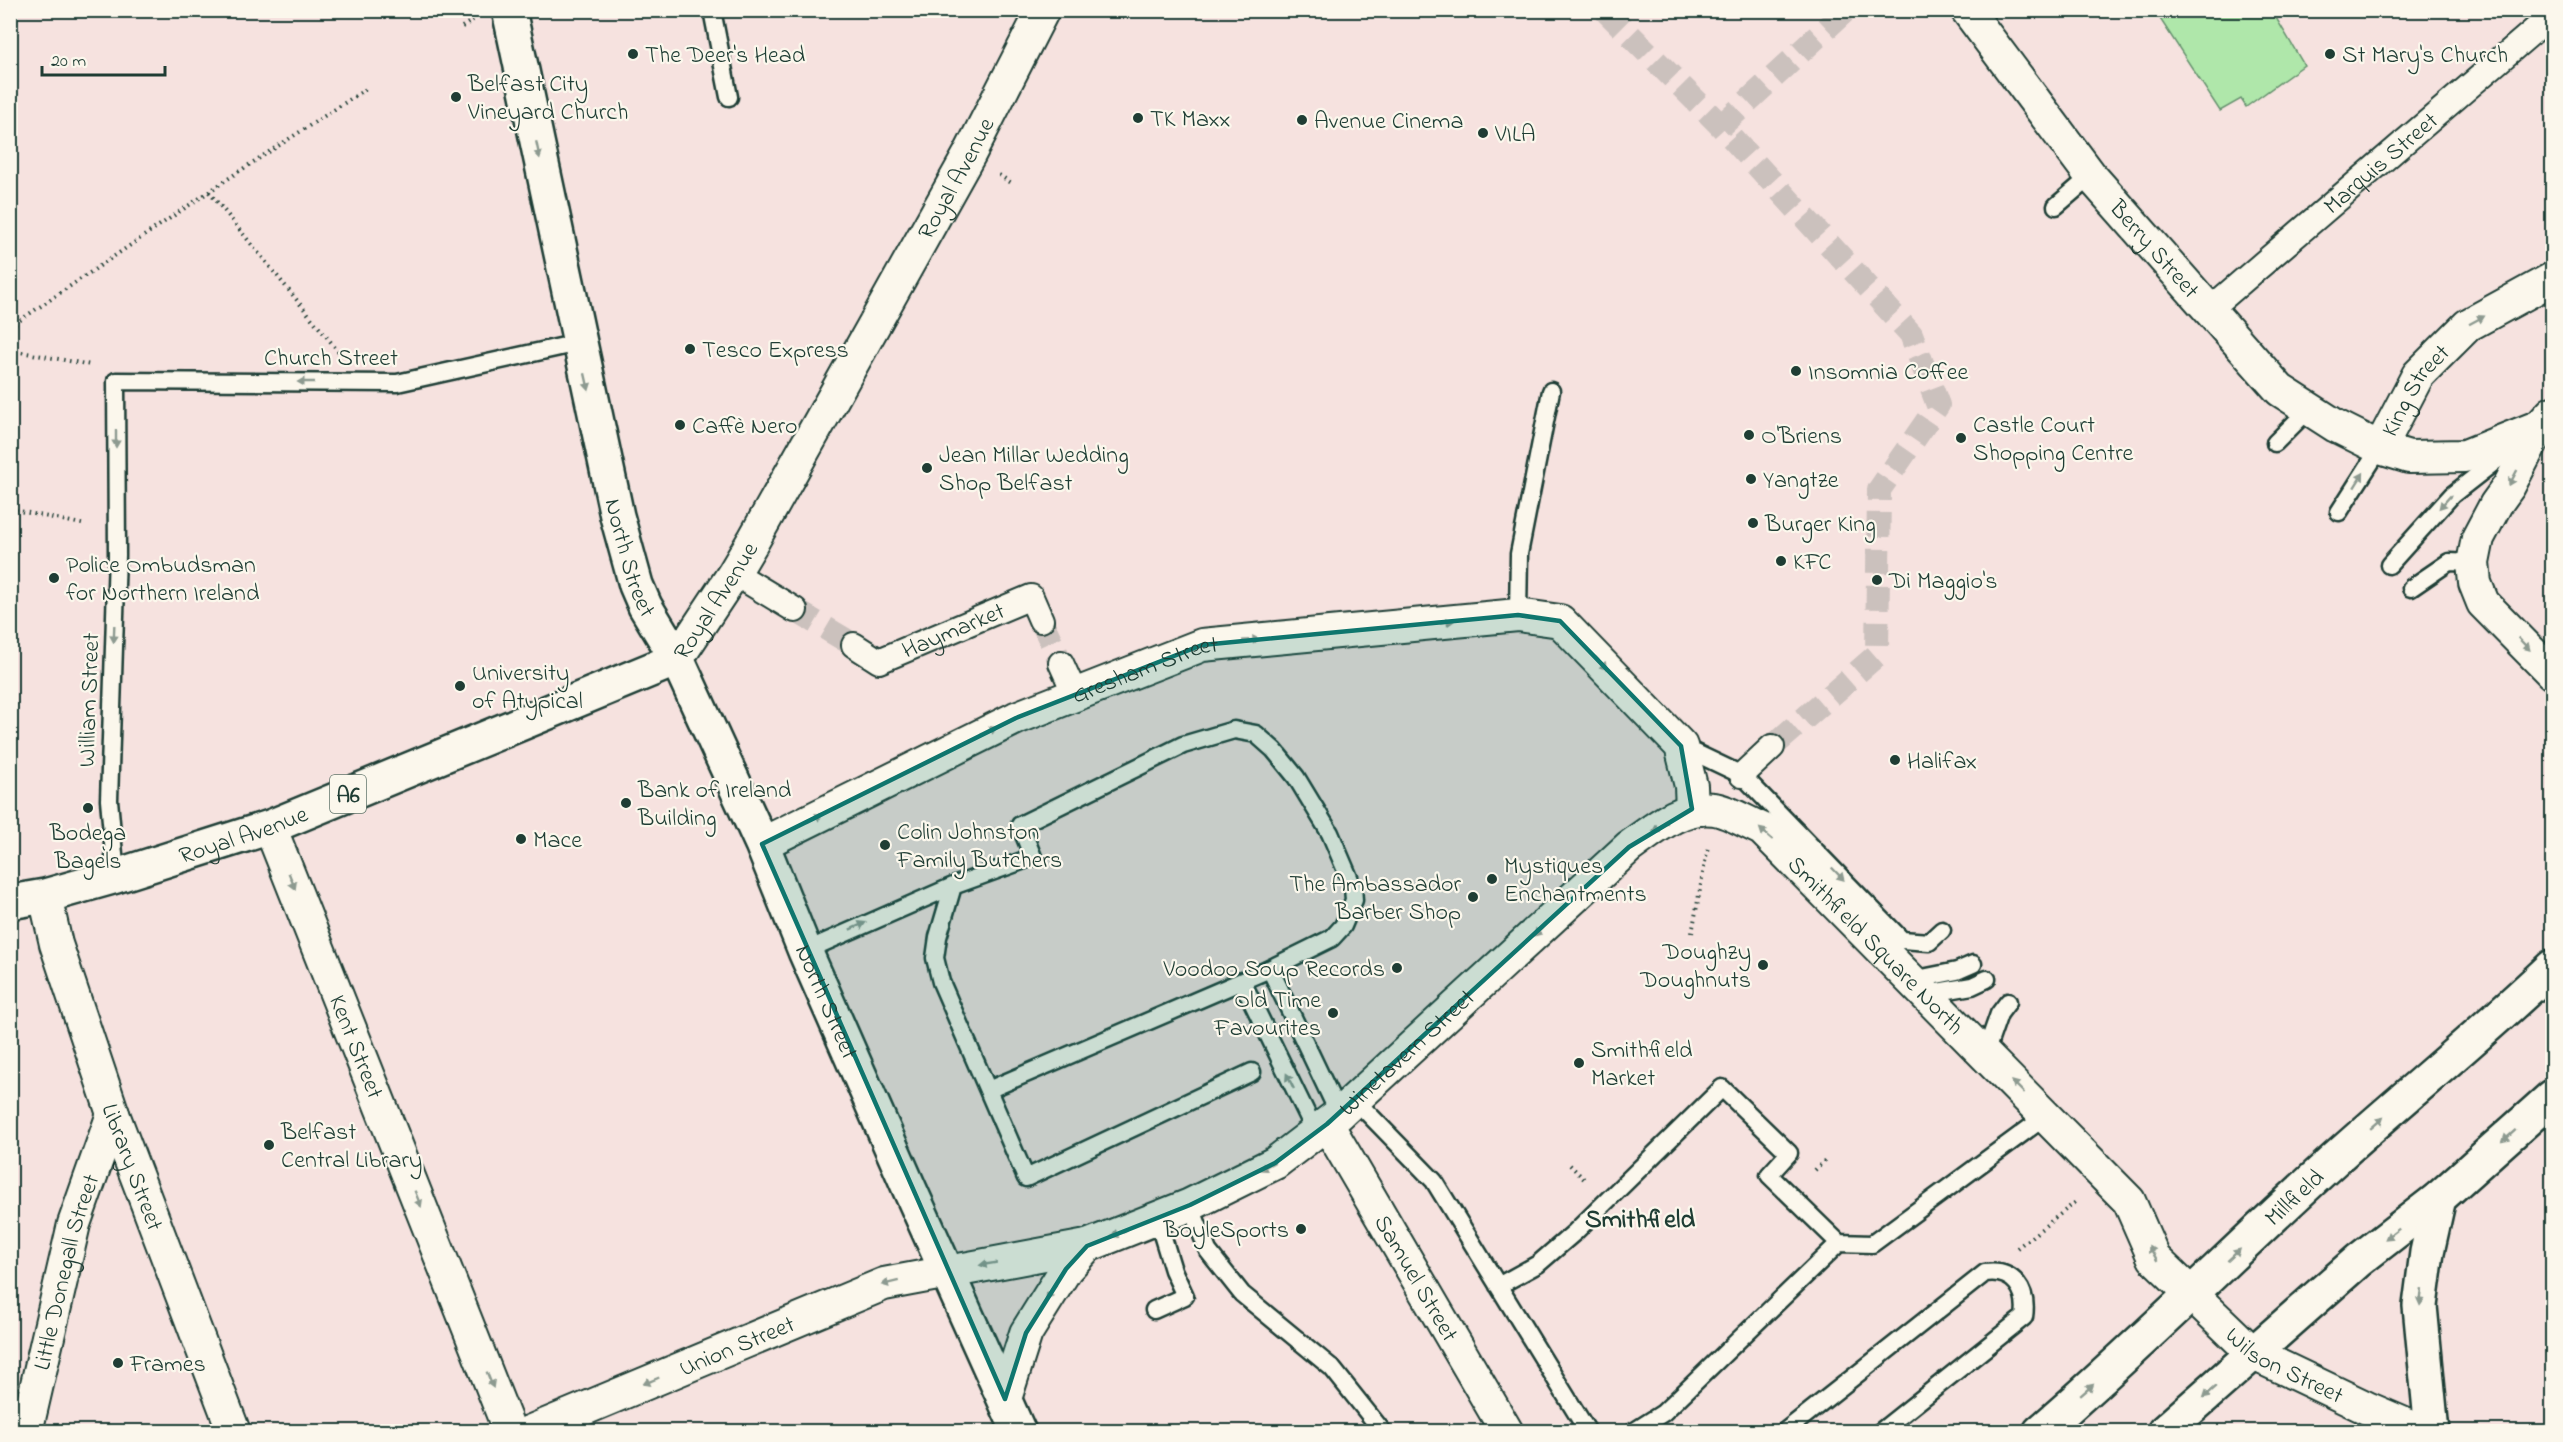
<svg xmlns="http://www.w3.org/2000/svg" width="2563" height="1442" viewBox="0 0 2563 1442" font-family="'Indie Flower',sans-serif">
<rect width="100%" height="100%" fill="#f6e2df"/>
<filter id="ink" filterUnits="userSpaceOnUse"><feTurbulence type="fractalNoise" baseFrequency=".0167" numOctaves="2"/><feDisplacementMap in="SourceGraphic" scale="12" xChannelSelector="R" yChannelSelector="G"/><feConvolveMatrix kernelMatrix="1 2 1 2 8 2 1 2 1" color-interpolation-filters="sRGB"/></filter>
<g filter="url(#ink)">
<!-- green -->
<path fill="#afe7aa" stroke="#67926f" stroke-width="1.5" d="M2155,11h117l32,54 -58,42 -5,-8 -21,12z"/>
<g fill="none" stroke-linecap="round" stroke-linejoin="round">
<!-- pedestrian-tunnel -->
<path stroke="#cbc1bd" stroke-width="24" stroke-dasharray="24 12" stroke-linecap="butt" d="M1605,10l116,116 190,208 27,71 -59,85 -2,165 -105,92
M1721,126l125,-116
M795,610l59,35
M1041,620l20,43"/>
<defs>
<path id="service" d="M712,10l17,87
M2056,206l35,-30
M2275,443l34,-34
M2339,512l41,-64
M2389,565l63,-70 59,-46
M2411,588l38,-26 24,1
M1518,615l1,-61 32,-163
M1681,746l61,29 160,165 27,2 13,-12
M116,876l-7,-76 8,-245 -1,-174 281,2 181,-40
M805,951l148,-65
M1270,969l69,145
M1912,980l45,-9 16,-7
M1242,981l74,152
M1926,994l46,-8 15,-7
M1985,1054l14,-40 9,-12
M988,1090l275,-118 69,-34 11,-12 11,-26 -1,-13 -23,-54 -34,-56 -22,-27 -18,-16 -22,-4 -51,15 -163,80 13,32 -80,29 -15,51 -3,21 6,24 85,196 226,-106
M1355,1100l79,81 154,251
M1190,1205l18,46 34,43 90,74 51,64
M1839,1243l33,1 174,-128
M1498,1286l40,-22 37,-32 147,-144 67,65 -20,22 70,68 -176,170 -30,19
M1154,1310l31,-14 -12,-26 -16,-52
M1784,1432l201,-159c29,-4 43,17 39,44l-144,115"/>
<g id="pedestrian">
<path id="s1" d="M2209,310l343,-295"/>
<path d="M734,573l61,37"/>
<path id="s2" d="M854,645l25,16 152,-64 10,23"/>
<path d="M1061,663l14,31"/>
<path d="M1742,775l30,-28"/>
</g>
<g id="minor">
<path id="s3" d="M1967,10l124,166 189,214 56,36 44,22 29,9 56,-1 75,-30 12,-13"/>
<path d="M2540,426l-31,60 -13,18 -18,34 -5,25 2,20 8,20 69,70"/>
<path id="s4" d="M2380,448l38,-73 50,-50 84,-46"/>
<path id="s5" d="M677,659l57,-86 19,-32 216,-386 74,-145"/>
<path id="s6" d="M270,827l240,605"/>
<path id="s7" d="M762,844l254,-126 186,-73 316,-30 42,6 121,125 10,40 1,23"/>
<path id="s8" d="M45,896l11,48 57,170 121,318"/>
<path id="s9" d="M1327,1124l180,308"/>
<path d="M1005,1399l21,-66 40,-64 21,-23"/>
<path id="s10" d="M26,1432l48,-208 39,-110"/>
<path id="s11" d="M529,1432l355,-148 203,-38 103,-41 85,-42 64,-49 290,-267c24,-17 53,-43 85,-38 15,2 33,14 48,20l367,372 25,57 100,96 113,54 56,24"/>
</g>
<g id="tertiary">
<path id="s12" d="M509,10l108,506 19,69 9,21 32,53"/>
</g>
<g id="secondary">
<path id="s13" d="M677,659l85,185 43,107 105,239 109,242"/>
<path id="s14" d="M2040,1432c101,-87 195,-182 294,-272 72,-65 148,-126 218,-193"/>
<path d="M2164,1432l195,-172 80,-62 113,-101"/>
<path d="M2432,1432l-12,-126 7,-54 12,-54"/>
</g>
<g id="primary">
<path id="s15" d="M10,902l35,-6 71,-20 154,-49 407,-168"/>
</g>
</defs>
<!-- service casing -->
<use href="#service" stroke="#1f3d34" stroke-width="21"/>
<!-- pedestrian casing -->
<use href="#pedestrian" stroke="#1f3d34" stroke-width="28"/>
<!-- minor casing -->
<use href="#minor" stroke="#1f3d34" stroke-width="36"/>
<!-- tertiary casing -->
<use href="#tertiary" stroke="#1f3d34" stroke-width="38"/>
<!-- secondary casing -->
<use href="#secondary" stroke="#1f3d34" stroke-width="38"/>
<!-- primary casing -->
<use href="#primary" stroke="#1f3d34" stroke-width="38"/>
<!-- path -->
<path stroke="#1f3d34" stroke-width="4" stroke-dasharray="1.5 4.5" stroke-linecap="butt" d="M462,27l11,-7
M999,175l14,9
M209,192l130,160
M10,327l228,-155 128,-83
M10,350l81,15
M10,509l76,16
M1692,933l16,-87
M1570,1165l15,15
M1815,1170l10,-10
M2017,1248l60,-47"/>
<!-- service -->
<use href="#service" stroke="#fbf7ec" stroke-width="16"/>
<!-- pedestrian -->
<use href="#pedestrian" stroke="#fbf7ec" stroke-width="24"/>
<!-- minor -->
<use href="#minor" stroke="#fbf7ec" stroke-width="32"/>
<!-- tertiary -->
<use href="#tertiary" stroke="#fbf7ec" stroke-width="33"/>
<!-- secondary -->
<use href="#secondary" stroke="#fbf7ec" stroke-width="33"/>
<!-- primary -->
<use href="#primary" stroke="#fbf7ec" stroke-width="33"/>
</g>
<!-- one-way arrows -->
<defs><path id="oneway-solid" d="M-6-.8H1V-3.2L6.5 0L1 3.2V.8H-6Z" transform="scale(1.5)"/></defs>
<g fill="#8d9a90">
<use href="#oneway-solid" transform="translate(538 150) rotate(78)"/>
<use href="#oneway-solid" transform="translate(2477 320) rotate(-28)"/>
<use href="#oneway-solid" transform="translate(306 382) rotate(-180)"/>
<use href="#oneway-solid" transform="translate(587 382) rotate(77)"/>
<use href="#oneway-solid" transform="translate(116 439) rotate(90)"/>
<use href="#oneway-solid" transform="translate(2513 478) rotate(118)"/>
<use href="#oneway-solid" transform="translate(2359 480) rotate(-58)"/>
<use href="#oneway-solid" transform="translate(2445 502) rotate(132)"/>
<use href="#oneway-solid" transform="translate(1445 622) rotate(-5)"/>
<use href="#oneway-solid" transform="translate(114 634) rotate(92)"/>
<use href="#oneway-solid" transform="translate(1251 640) rotate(-5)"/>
<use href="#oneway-solid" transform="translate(2524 644) rotate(46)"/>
<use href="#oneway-solid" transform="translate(1601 663) rotate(46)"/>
<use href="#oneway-solid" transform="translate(989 731) rotate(-26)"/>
<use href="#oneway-solid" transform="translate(815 818) rotate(-26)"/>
<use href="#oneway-solid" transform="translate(1660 827) rotate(149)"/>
<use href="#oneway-solid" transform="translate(1766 834) rotate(-139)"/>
<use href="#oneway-solid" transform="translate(1838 874) rotate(46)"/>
<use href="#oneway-solid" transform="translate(292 881) rotate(68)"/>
<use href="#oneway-solid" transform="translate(858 926) rotate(-24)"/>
<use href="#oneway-solid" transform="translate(1540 930) rotate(137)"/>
<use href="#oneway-solid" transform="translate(1290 1081) rotate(-116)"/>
<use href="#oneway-solid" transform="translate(2018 1087) rotate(-135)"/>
<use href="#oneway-solid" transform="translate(2377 1123) rotate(-41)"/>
<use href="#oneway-solid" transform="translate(2509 1136) rotate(138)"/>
<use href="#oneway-solid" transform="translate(1267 1166) rotate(152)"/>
<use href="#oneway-solid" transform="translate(418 1199) rotate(68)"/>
<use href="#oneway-solid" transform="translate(1119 1233) rotate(158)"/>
<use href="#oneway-solid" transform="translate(2392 1234) rotate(143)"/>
<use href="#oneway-solid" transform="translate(2153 1253) rotate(-119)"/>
<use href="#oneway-solid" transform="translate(2234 1255) rotate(-43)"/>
<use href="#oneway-solid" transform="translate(988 1264) rotate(171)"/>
<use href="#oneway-solid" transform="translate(890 1283) rotate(166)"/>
<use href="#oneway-solid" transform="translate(1051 1292) rotate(125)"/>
<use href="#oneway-solid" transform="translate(2421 1297) rotate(96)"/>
<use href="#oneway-solid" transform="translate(490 1380) rotate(68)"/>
<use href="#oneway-solid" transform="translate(651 1381) rotate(157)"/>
<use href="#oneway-solid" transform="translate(2087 1390) rotate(-41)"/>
<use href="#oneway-solid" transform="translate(2210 1392) rotate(139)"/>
</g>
</g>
<!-- marked area -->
<path fill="#0f766e" fill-opacity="0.2" stroke="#0f766e" stroke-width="4.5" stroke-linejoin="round" d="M1518,615l42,6 121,125 11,63 -63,38 -302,277 -52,39 -85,42 -103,41 -21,23 -40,64 -21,66 -243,-555 254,-126 186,-73z"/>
<!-- markers -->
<g fill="#1f3d34" stroke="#fbf7ec" stroke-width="2">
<circle cx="633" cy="54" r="6"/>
<circle cx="2330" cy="54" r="6"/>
<circle cx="456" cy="97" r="6"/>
<circle cx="1138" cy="118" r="6"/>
<circle cx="1302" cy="120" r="6"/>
<circle cx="1483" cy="133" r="6"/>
<circle cx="690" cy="349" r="6"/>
<circle cx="1796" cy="371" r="6"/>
<circle cx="680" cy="425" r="6"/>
<circle cx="1749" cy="435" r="6"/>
<circle cx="1961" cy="438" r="6"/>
<circle cx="927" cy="468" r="6"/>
<circle cx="1751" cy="479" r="6"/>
<circle cx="1753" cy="523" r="6"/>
<circle cx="1781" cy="561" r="6"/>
<circle cx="54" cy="578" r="6"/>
<circle cx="1877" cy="580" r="6"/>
<circle cx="460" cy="686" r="6"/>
<circle cx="1895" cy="760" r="6"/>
<circle cx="626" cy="803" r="6"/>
<circle cx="88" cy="808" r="6"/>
<circle cx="521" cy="839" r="6"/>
<circle cx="885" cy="845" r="6"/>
<circle cx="1492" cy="879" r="6"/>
<circle cx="1473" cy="897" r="6"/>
<circle cx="1763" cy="965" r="6"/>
<circle cx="1397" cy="968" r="6"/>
<circle cx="1333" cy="1013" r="6"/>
<circle cx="1579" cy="1063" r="6"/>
<circle cx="269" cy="1145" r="6"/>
<circle cx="1301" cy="1229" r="6"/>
<circle cx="118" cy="1363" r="6"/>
</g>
<g text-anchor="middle" stroke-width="4.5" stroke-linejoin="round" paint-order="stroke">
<!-- shield labels -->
<rect fill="#fbf7ec" stroke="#61756b" stroke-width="1.5" x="330" y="775" width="36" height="38" rx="4.5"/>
<g font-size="22" font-weight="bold" fill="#1f3d34">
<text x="348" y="802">A6</text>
</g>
<!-- poi labels -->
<g font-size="24" fill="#1f3d34" stroke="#fbf7ec" text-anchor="start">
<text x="645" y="62">The Deer's Head</text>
<text x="2342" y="62">St Mary's Church</text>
<text x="468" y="91">Belfast City<tspan x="468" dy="28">Vineyard Church</tspan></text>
<text x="1150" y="126">TK Maxx</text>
<text x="1314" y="128">Avenue Cinema</text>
<text x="1495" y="141">VILA</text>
<text x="702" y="357">Tesco Express</text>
<text x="1808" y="379">Insomnia Coffee</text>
<text x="1973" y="432">Castle Court<tspan x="1973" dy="28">Shopping Centre</tspan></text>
<text x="692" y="433">Caffè Nero</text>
<text x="1761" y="443">O'Briens</text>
<text x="939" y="462">Jean Millar Wedding<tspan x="939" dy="28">Shop Belfast</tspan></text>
<text x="1763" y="487">Yangtze</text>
<text x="1765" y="531">Burger King</text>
<text x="1793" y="569">KFC</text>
<text x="66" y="572">Police Ombudsman<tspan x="66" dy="28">for Northern Ireland</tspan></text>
<text x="1889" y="588">Di Maggio's</text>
<text x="472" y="680">University<tspan x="472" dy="28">of Atypical</tspan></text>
<text x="1907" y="768">Halifax</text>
<text x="638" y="797">Bank of Ireland<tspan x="638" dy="28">Building</tspan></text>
<text x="897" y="839">Colin Johnston<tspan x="897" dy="28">Family Butchers</tspan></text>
<text x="88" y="840" text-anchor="middle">Bodega<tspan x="88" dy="28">Bagels</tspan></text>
<text x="533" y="847">Mace</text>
<text x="1504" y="873">Mystiques<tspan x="1504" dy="28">Enchantments</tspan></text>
<text x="1461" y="891" text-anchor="end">The Ambassador<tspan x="1461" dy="28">Barber Shop</tspan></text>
<text x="1751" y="959" text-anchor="end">Doughzy<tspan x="1751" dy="28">Doughnuts</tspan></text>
<text x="1385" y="976" text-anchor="end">Voodoo Soup Records</text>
<text x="1321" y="1007" text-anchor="end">Old Time<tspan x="1321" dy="28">Favourites</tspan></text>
<text x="1591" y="1057">Smithfield<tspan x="1591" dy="28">Market</tspan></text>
<text x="281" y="1139">Belfast<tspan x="281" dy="28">Central Library</tspan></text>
<text x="1289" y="1237" text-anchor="end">BoyleSports</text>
<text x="130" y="1371">Frames</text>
</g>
<!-- street labels -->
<g font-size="24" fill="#1f3d34" stroke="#fbf7ec">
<text dy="8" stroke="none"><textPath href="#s1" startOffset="226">Marquis Street</textPath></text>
<text dy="8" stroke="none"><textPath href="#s5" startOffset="556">Royal Avenue</textPath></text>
<text dy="8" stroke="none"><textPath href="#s3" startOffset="304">Berry Street</textPath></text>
<text x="331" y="365">Church Street</text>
<text dy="8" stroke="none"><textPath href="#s4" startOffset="68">King Street</textPath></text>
<text dy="8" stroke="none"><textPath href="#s12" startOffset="561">North Street</textPath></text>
<text dy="8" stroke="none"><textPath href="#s5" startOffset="70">Royal Avenue</textPath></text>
<text dy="8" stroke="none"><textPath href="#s2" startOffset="110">Haymarket</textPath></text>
<text dy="8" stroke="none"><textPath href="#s7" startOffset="422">Gresham Street</textPath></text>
<text transform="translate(88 700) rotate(-88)" y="8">William Street</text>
<text dy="8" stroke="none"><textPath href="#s15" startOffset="243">Royal Avenue</textPath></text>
<text dy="8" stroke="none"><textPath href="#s11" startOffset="1582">Smithfield Square North</textPath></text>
<text dy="8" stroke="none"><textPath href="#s13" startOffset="374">North Street</textPath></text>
<text dy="8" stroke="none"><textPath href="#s6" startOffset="236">Kent Street</textPath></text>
<text dy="8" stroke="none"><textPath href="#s11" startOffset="969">Winetavern Street</textPath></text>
<text dy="8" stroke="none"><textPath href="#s8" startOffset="285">Library Street</textPath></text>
<text dy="8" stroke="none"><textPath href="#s14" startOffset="346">Millfield</textPath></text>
<text dy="8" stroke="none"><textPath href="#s10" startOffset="165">Little Donegall Street</textPath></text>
<text dy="8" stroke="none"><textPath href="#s9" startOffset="178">Samuel Street</textPath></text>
<text dy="8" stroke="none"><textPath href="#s11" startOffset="225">Union Street</textPath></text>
<text dy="8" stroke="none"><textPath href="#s11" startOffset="2175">Wilson Street</textPath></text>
</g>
<!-- neighbourhood labels -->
<g font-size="26" font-weight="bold" fill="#1f3d34" stroke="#fbf7ec">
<text x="1640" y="1227">Smithfield</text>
</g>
</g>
<!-- margin -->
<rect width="2563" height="1442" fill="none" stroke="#fbf7ec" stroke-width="36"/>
<rect x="18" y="18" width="2527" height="1406" fill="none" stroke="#1f3d34" stroke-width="2" filter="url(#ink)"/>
<!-- scale -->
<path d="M42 66v9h123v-9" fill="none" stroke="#1f3d34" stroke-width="3"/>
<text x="51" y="66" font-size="18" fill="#1f3d34" stroke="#fbf7ec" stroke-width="4.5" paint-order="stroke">20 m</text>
</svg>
